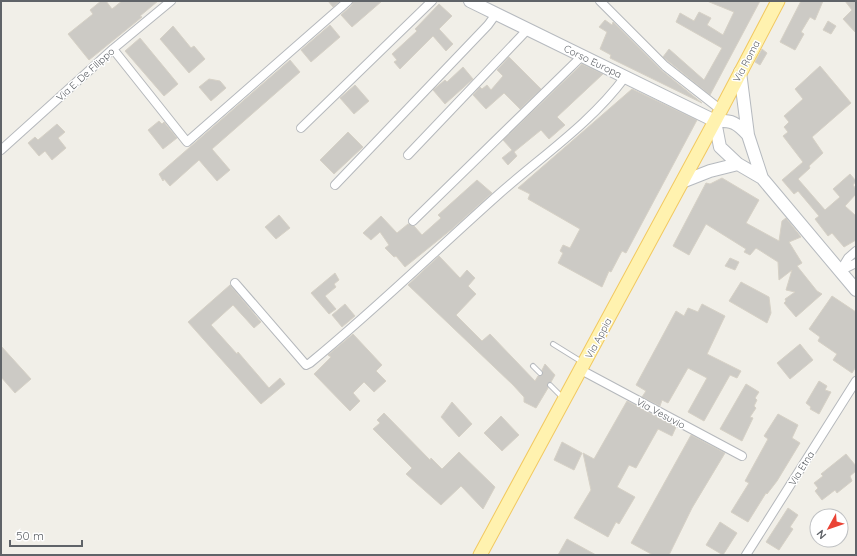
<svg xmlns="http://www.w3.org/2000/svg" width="857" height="556" viewBox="0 0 857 556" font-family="Quicksand,sans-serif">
<rect width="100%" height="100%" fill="#f1efe8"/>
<!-- building -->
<path fill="#cccac5" stroke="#d6d1c6" d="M101,1h5l6,8 10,-8h36l-18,15 2,1 -53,43 -21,-26 25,-20 -3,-4z
M328,1h12l-7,6z
M353,1h29l-30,26 -11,-12 11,-10z
M707,1h53l-50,94 -47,-38 6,-8 35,31 18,-32 -46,-26 4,-9 14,8 5,-9 12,6 -4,7 16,10 11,-23z
M801,1h22l-8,19 -5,-3 -9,15 3,2 -9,16 -15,-8z
M845,1h11v32l-13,-14 9,-9z
M439,4l13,12 -13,13 14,15 -7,7 -13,-15 -33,33 -6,-7 3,-2 -5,-6 25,-23 -2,-2z
M605,20l7,5 1,-3 48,48 41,33 -92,-45 1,-3 -11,-6 7,-17 -8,-5z
M828,21l8,5 -5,8 -8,-4z
M330,25l10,12 -29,25 -10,-12z
M173,26l18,22 3,-2 11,13 -16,14 -29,-34z
M140,38l38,46 -14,12 -39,-45z
M762,49l5,4 -7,12 -5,-3z
M509,57l32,32 -21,20 -16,-16 -18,16 -13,-14 7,-8 2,2 5,-4 4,5 12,-14 -6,-6z
M290,60l10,12 -88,77 18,21 -13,11 -18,-21 -29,26 -6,-7 -1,2 -4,-7z
M582,64l21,10 -46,43 8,8 -16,14 -8,-9 -27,22 3,4 -9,9 -6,-7 10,-8 -9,-10z
M820,66l31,37 -39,34 11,16 -14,13 1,2 -12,11 27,31 15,-13 -7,-8 17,-15 6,7 -3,4 3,4v5l-11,12 11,10v24l-12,7 -12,-14 -4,3 -13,-17 4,-3 -21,-25 -4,3 -12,-14 21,-18 -20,-26 5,-4 -4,-5 5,-5 -5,-6 19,-17 -8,-10z
M463,67l10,12 -28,25 -12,-14 12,-10 2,2z
M209,79l11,2 6,7 -15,13 -12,-14z
M355,85l14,16 -15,13 -14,-16z
M632,89l65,31 -71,133 -4,-2 -11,21 -2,-1 -7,16 -44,-24 5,-10 -3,-2 3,-6 7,3 10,-19 -52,-30 2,-5 -12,-6z
M159,121l3,3 2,-2 13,16 -14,11 -15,-19z
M57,124l8,8 -7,6 8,10 -14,12 -7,-9 -6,5 -11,-13 7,-6 3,3z
M348,132l15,15 -29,27 -14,-14z
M722,178l37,22 -13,23 33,18 3,-20 4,-3 15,19 -12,5 13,21 -5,3 20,25 5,3 -26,23 -12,-14 2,-2 -1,-2 10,-7 -9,-2 6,-20 -13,10 -1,-18 -22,-14 -6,7 -6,-3 2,-3 -40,-25 -17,31 -16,-9 33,-63 4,1z
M477,180l15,13 -40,36 -47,38 -9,-11 -2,1 -9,-9 4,-3 -9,-13 -9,8 -8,-7 18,-17 16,17 11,-9 6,2 8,9 19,-17 -3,-3z
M279,215l11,13 -14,11 -11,-12z
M439,256l21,22 7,-8 8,8 -7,8 8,8 -20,21 26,26 8,-7 45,47 3,-5 5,-2 -1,-4 3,-6 10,11 -4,7 -4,2 1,4 -12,20 -12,-6v-5l-11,-12 -105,-100z
M730,258l9,4 -4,8 -10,-4z
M335,273l4,7 -5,4 2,3 -11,9 11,13 -7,5 -18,-21z
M741,282l28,15 2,16 -4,10 -38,-22z
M230,285l31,37 -7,6 -21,-23 -22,20 26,29 1,-2 31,36 11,-10 5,6 -24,20 -73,-82z
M832,296l24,16v55l-4,6 -19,-13 4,-6 -19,-13 2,-4 -11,-8z
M345,304l10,12 -13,11 -10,-12z
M702,304l23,12 -18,38 34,17 -4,7 -7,-3 -26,46 -16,-9 19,-34 -19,-10 -20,35 -6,-3 -2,6 -18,-9 4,-6 -10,-6 40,-74 8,5 4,-8 10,4z
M353,334l29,31 -6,6 10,10 -12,11 -10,-10 -11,11 7,8 -10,10 -36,-37 17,-17 -3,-2z
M800,344l13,16 -23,19 -13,-16z
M1,346l30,33 -16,14 -14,-16z
M819,381l8,5 -2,4 6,2 -12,22 -9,-5 1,-2 -5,-4z
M746,384l13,8 -4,6 2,2 -3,6 2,2 -6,9 3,1 -11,23 -22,-12z
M627,401l49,26 -4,9 -14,-7 -22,39 -7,-3 -12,22 18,10 -16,27 -3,-2 -8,15 -34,-19 17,-28 -8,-37 11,6z
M452,402l20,22 -13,13 -18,-20z
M384,413l46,47 1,-2 11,11 17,-17 36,35 -12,22 -22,-23 -20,19 -35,-31 6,-6 -39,-39 7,-6 -3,-3z
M778,414l20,11 -6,13 8,5 -23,38 -10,13 -1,-1 -18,29 -17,-10 18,-29 -4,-2 23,-42 -4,-3z
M501,416l18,19 -17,16 -18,-18z
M691,435l34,18 -33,55 -23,47h-16l-22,-12z
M562,442l20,11 -8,17 -20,-10z
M846,454l10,12v5l-6,5 2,5 -15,12 -2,-3 -13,10 -7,-9 3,-3 -4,-5 9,-7 -2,-2z
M788,508l10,7 -8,12 3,2 -14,21 -13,-8z
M720,522l17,11 -14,22 -17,-10z
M567,539l29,16h-38z"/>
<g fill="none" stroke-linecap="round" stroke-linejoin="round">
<defs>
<path id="lane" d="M553,344l29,18
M533,366l7,7
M550,385l13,13"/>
<path id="street" d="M600,1l65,65 56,44
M113,49l74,93 161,-141
M301,128l131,-127
M1,150l112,-101 58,-48
M408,155l120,-126
M335,185l153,-160 8,-11
M413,221l169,-165
M840,271l8,-13 8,-7
M840,271l16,-8
M235,283l71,82 4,-2c65,-53 126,-113 189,-169 43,-38 92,-71 126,-117
M581,370l161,86
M746,555l110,-174"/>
<path id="secondary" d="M470,1l245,120
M740,72l8,63 14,43
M715,121l5,26 18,17 24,14 94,112
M715,121c17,-1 22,2 33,14
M682,182l28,-11 28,-7"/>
<path id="primary" d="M480,555l235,-434 63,-120"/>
</defs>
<!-- lane casing -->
<use href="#lane" stroke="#b5b8bc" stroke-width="6"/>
<!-- street casing -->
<use href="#street" stroke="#b5b8bc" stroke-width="10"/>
<!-- secondary casing -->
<use href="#secondary" stroke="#b6babf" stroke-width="14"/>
<!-- primary casing -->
<use href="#primary" stroke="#f2c960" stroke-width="15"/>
<!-- lane -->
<use href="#lane" stroke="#fff" stroke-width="4"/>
<!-- street -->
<use href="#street" stroke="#fff" stroke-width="8"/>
<!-- secondary -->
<use href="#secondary" stroke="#fff" stroke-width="12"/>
<!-- primary -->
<use href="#primary" stroke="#fff2af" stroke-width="13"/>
</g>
<g text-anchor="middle" stroke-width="3" stroke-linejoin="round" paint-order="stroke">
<!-- street labels -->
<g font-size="10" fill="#5f6368" stroke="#fff">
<text transform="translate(593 61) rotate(26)" y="4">Corso Europa</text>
<text transform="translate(746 61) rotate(-62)" y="4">Via Roma</text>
<text transform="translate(85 74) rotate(-42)" y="4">Via E. De Filippo</text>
<text transform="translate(598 338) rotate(-62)" y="4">Via Appia</text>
<text transform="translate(661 413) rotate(28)" y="4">Via Vesuvio</text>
<text transform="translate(801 468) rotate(-58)" y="4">Via Etna</text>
</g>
</g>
<!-- border -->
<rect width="857" height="556" fill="none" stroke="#5f6368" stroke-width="4"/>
<!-- north arrow -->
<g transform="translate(829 528) rotate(230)"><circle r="19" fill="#ffffff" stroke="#bfc1c3"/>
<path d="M0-3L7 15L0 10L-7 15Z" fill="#ea4335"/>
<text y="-6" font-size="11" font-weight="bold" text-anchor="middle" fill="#5f6368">N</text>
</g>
<!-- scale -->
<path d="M10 540v6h72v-6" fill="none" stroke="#5f6368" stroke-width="2"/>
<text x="16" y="540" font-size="12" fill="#5f6368" stroke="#ffffff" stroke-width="3" paint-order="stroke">50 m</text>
</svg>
